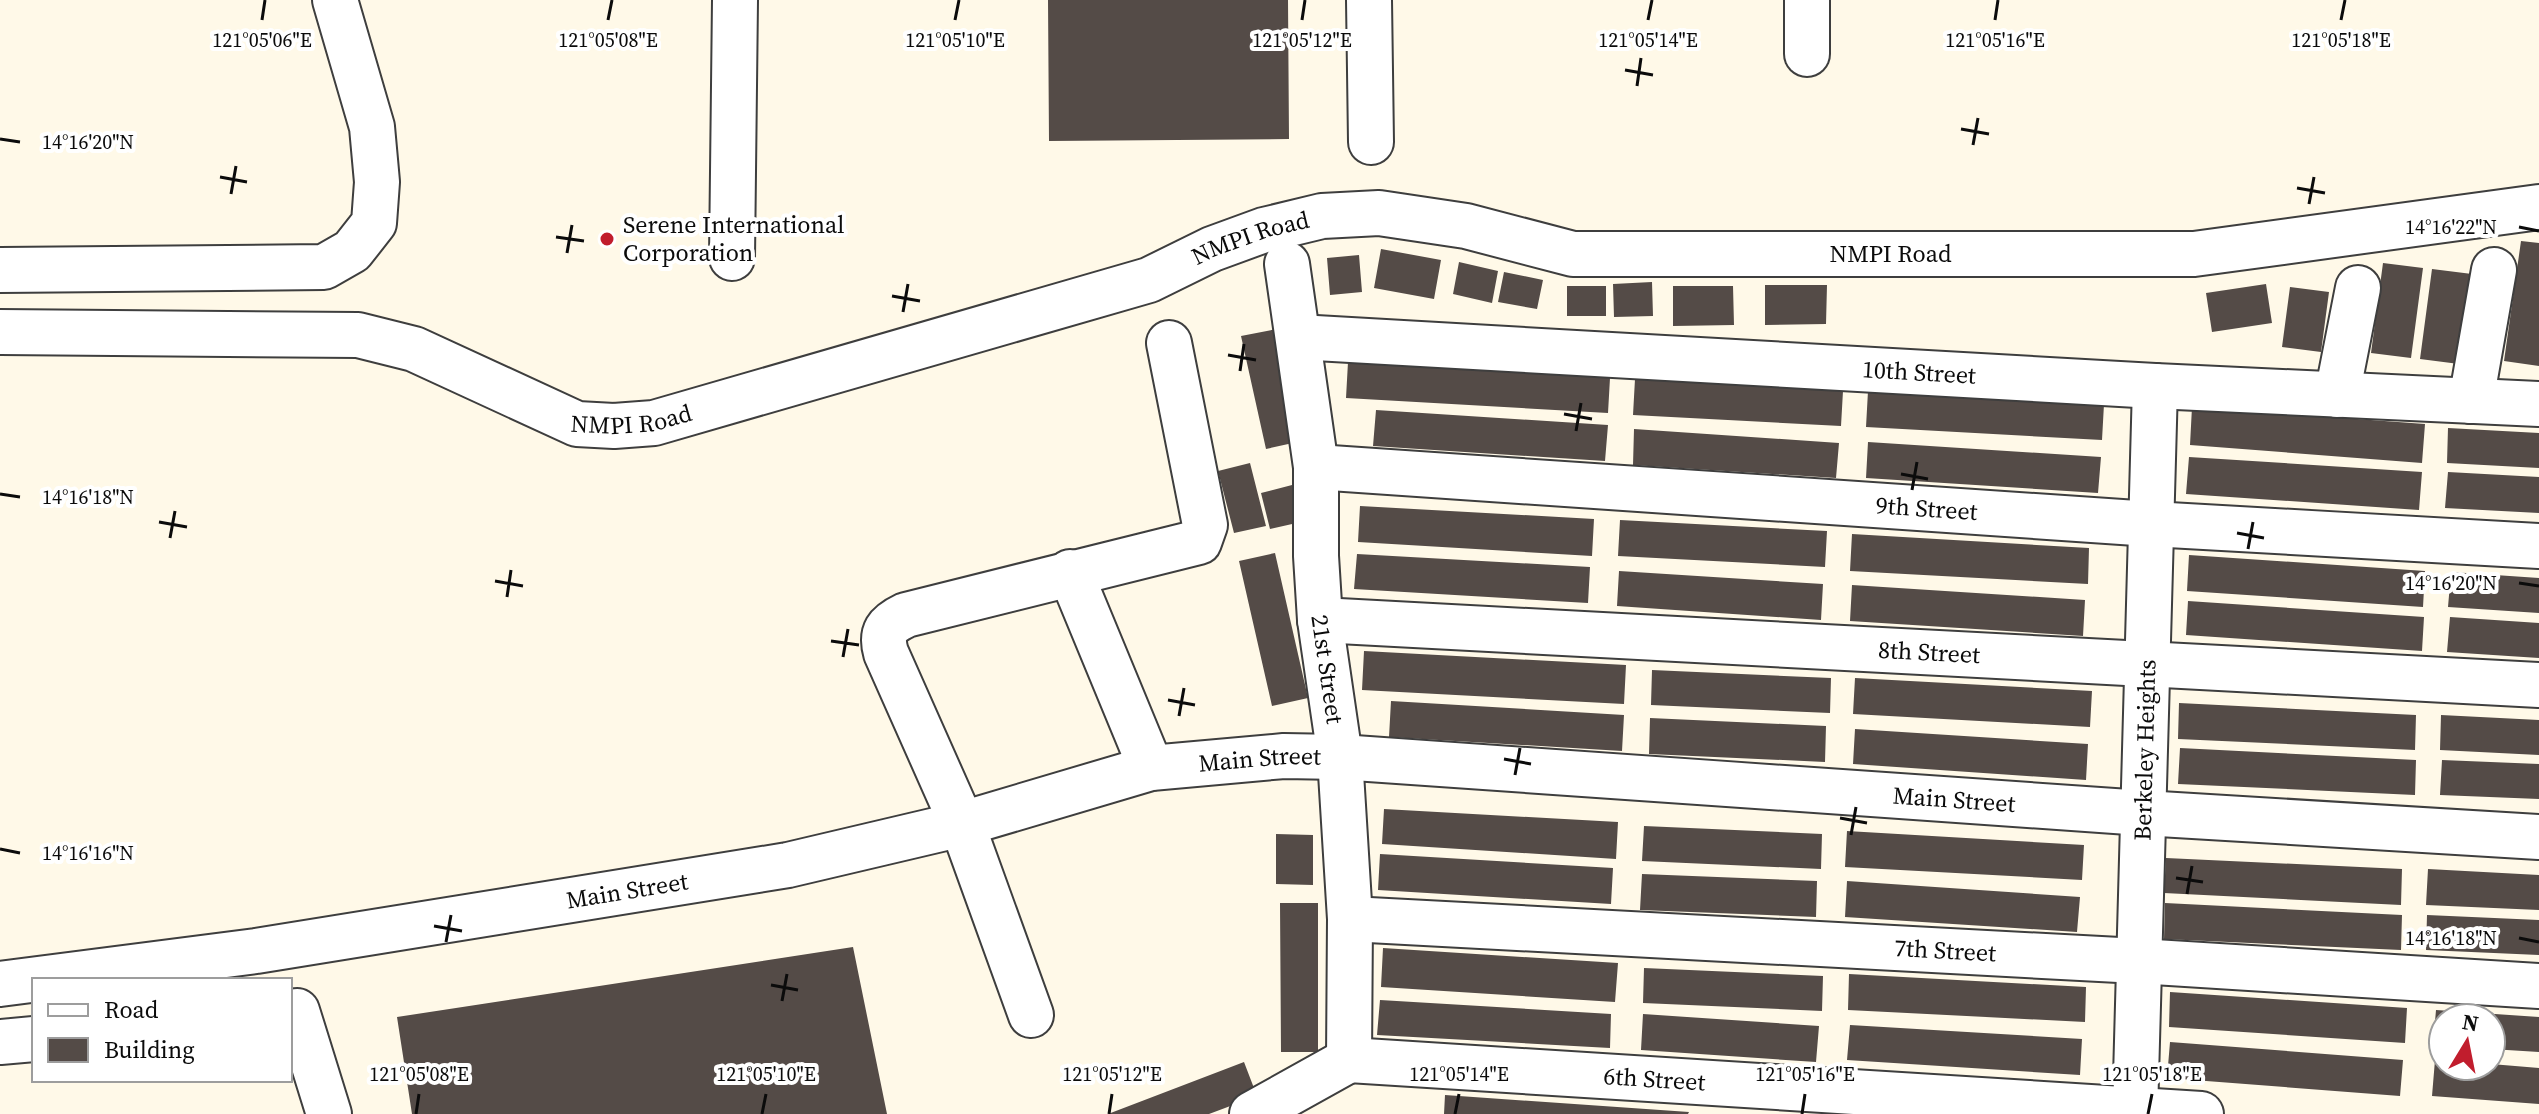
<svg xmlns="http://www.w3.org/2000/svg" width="2539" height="1114" viewBox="0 0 2539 1114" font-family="'Source Serif 4',serif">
<rect width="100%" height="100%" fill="#fff9e8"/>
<!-- building -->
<path fill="#544b47" d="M1048,0h240l1,139 -240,2z
M2521,241l18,2v123l-35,-5z
M1381,249l60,11 -7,39 -60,-11z
M1359,255l3,37 -32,3 -3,-37z
M1459,262l39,9 -6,32 -39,-9z
M2383,263l40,5 -12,90 -40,-5z
M2432,269l40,5 -13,90 -39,-5z
M1504,272l39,8 -6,29 -39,-7z
M1652,282l1,34 -39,1 -1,-33z
M2266,284l6,39 -60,9 -6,-39z
M1765,285h62l-1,39 -61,1z
M1567,286h39v30h-39z
M1673,286h60l1,39 -61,1z
M2290,287l39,5 -8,60 -39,-5z
M1277,329l25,112 -36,8 -25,-113z
M1348,362l262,16 -2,35 -262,-15z
M1635,379l208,12 -2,35 -208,-11z
M1868,391l236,13 -2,36 -236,-13z
M2192,407l233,17 -3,39 -232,-18z
M1376,410l232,15 -3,36 -232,-15z
M2448,428l91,5v35l-92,-5z
M1634,429l205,14 -3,35 -203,-13z
M1868,442l233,15 -3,36 -232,-15z
M2189,457l233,15 -3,38 -233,-16z
M1250,463l16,63 -32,7 -16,-62z
M2448,472l91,5v36l-94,-5z
M1292,485l9,37 -31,7 -9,-36z
M1360,506l234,13 -2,37 -234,-14z
M1620,520l207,11 -2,36 -207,-11z
M1852,534l237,14 -1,36 -238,-13z
M1275,553l33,145 -36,8 -33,-145z
M1357,554l233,13 -2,36 -234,-14z
M2189,555l236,16 -2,36 -236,-16z
M1619,571l204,13 -2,36 -204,-14z
M2451,572l88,6v35l-91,-6z
M1852,585l233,15 -2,36 -233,-15z
M2188,601l236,16 -2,34 -236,-16z
M2450,617l89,6v35l-92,-6z
M1364,651l262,14 -2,39 -262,-14z
M1652,670l179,8 -1,35 -179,-8z
M1855,678l237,13 -2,36 -237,-13z
M1391,701l233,14 -2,36 -233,-14z
M2179,703l237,12 -1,35 -237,-11z
M2441,715l98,5v35l-99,-5z
M1650,718l176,8 -1,36 -176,-8z
M1855,729l233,15 -2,36 -233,-16z
M2180,748l236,12 -1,35 -237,-11z
M2442,760l97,4v35l-99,-4z
M1384,809l234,13 -2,37 -234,-15z
M1644,826l178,8 -1,35 -179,-8z
M1847,831l237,14 -2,35 -237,-13z
M1276,834l37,1v50l-37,-1z
M1380,854l233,14 -2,36 -233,-14z
M2166,858l236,11 -1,36 -237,-12z
M2428,869l111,6v35l-113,-5z
M1642,874l175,7 -1,36 -176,-7z
M1847,881l233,16 -3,35 -232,-15z
M1280,903h38v149h-37z
M2165,903l237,12 -1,35 -237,-11z
M2427,915l112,5v35l-113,-5z
M853,947l34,167h-475l-15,-97z
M1383,948l235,15 -3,39 -234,-15z
M1644,968l179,8 -1,35 -179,-8z
M1849,974l237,13 -1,35 -237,-12z
M2170,992l237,16 -2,35 -236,-16z
M1380,1000l231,14 -1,34 -233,-13z
M2436,1010l103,7v35l-48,-3v-31h-48v28l-10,-1z
M1643,1014l176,12 -3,36 -175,-12z
M1850,1025l232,14 -2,36 -233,-15z
M2170,1042l233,18 -3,36 -233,-18z
M2435,1060h8v6l48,-2 48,4v36l-107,-8z
M1244,1062l13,34 -48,18h-101z
M1445,1095l244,17 -1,2h-244z"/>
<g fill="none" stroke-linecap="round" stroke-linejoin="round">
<defs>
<g id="minor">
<path d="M1369,0l2,142"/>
<path d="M1807,0v54"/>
<path d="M732,258l3,-258"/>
<path id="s1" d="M1287,264l29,203v89l4,64 20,137 10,162 -1,141"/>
<path d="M0,270l324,-3 28,-16 22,-28 3,-41 -5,-55 -37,-127"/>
<path id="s2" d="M0,332l358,3 56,14 163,75 37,2 40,-3 495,-143 63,-31 52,-19 58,-14 57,-3 87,13 107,28h621l345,-47"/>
<path id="s3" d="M1298,337l857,49 384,18"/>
<path d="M2337,395l21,-107"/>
<path d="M2471,401l23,-131"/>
<path id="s4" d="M1316,467l835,57 388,22"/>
<path d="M1070,572l81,196"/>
<path id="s5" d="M1320,620l1219,65"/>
<path id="s6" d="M1350,919l788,42 401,25"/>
<path id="s7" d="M0,984l256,-33 532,-86 174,-41 189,-56 133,-12 56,1 803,56 396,24"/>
<path d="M290,1012l7,-1 32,103"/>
<path d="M1031,1015l-69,-191 -76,-171c-6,-21 1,-29 20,-38l293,-73 6,-17 -36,-182"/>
<path d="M0,1042l34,-3"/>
<path id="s8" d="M1349,1060l852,54"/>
<path d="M1252,1114l97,-54"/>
<path id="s9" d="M2135,1114l20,-728"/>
</g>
</defs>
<!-- minor casing -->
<use href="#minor" stroke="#3e3e3e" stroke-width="48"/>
<!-- minor -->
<use href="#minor" stroke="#fff" stroke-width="44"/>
</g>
<!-- ticks -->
<path fill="none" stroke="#0b0b0b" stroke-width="3" d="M262,20l3,-20M608,20l4,-20M955,20l4,-20M1302,20l3,-20M1648,20l4,-20M1995,20l3,-20M2341,20l4,-20M1625,70l28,5M1637,86l4,-28M1961,129l28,5M0,139l20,3M1973,145l5,-27M220,177l27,5M2297,188l28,5M231,194l5,-28M2309,204l5,-27M2519,227l20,4M556,237l28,4M567,253l5,-28M892,296l28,5M903,312l5,-28M1228,355l28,5M1240,371l4,-27M1564,414l28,5M1576,431l5,-28M1901,474l27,5M1912,490l5,-28M0,494l20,3M159,522l28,5M2237,533l27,5M170,538l5,-27M2248,549l5,-27M495,581l28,5M2519,583l20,3M507,597l4,-27M831,641l28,4M843,657l5,-28M1168,700l27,5M1179,716l5,-28M1504,759l27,5M1515,775l5,-27M1840,818l27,5M1851,835l5,-28M0,849l20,4M2176,878l27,4M2187,894l5,-28M434,926l28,5M2519,938l20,4M446,942l5,-27M771,985l27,5M782,1001l5,-27M416,1114l3,-20M762,1114l4,-20M1109,1114l3,-20M1455,1114l4,-20M1802,1114l3,-20M2148,1114l4,-20"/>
<!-- markers -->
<circle fill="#c11d2d" stroke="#fff" stroke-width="3" cx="607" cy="239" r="8"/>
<g text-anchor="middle" stroke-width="8" stroke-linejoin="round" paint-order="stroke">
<!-- poi labels -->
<g font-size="24" fill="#0b0b0b" stroke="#fff" text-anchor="start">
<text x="623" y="233">Serene International<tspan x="623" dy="28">Corporation</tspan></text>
</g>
<!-- street labels -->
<g font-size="24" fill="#0b0b0b" stroke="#fff">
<text dy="8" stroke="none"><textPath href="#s2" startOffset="1298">NMPI Road</textPath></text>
<text dy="8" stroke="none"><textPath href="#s2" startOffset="1946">NMPI Road</textPath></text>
<text dy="8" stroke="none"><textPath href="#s3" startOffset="622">10th Street</textPath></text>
<text dy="8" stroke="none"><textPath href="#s2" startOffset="650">NMPI Road</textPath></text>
<text dy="8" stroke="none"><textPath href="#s4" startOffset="612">9th Street</textPath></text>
<text dy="8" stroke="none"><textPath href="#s5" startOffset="610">8th Street</textPath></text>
<text dy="8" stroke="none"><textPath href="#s1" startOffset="408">21st Street</textPath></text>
<text dy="8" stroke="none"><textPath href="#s9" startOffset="364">Berkeley Heights</textPath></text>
<text dy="8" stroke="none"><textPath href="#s7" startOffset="1282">Main Street</textPath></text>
<text dy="8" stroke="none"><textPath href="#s7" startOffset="1978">Main Street</textPath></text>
<text dy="8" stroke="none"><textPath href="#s7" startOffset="634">Main Street</textPath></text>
<text dy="8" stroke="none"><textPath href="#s6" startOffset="596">7th Street</textPath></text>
<text dy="8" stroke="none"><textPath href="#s8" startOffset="306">6th Street</textPath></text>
</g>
</g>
<g font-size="20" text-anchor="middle" fill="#0b0b0b" stroke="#fff" stroke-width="8" stroke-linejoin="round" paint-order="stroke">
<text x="2341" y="47">121°05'18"E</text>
<text x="262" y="47">121°05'06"E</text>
<text x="608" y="47">121°05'08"E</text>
<text x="955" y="47">121°05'10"E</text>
<text x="1302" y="47">121°05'12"E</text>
<text x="1648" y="47">121°05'14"E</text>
<text x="1995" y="47">121°05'16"E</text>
<text x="88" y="149">14°16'20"N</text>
<text x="2451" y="234">14°16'22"N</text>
<text x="88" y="504">14°16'18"N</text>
<text x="2451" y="590">14°16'20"N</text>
<text x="88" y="860">14°16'16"N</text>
<text x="2451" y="945">14°16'18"N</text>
<text x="419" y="1081">121°05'08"E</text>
<text x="766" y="1081">121°05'10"E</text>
<text x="1112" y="1081">121°05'12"E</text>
<text x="1459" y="1081">121°05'14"E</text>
<text x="1805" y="1081">121°05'16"E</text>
<text x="2152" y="1081">121°05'18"E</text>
</g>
<!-- legend -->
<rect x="32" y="978" width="260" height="104" fill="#ffffff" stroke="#9d9d9d" stroke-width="2"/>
<rect x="48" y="1004" width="40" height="12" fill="#ffffff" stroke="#9d9d9d" stroke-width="2"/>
<text x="104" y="1018" font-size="24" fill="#0b0b0b">Road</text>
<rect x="48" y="1038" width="40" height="24" fill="#544b47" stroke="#9d9d9d" stroke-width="2"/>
<text x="104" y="1058" font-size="24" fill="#0b0b0b">Building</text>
<!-- north arrow -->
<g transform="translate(2467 1042) rotate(10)"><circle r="38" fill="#ffffff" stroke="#9d9d9d" stroke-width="2"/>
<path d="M0-6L14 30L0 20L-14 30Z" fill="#c11d2d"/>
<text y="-12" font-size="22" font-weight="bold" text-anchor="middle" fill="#0b0b0b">N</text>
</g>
</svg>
